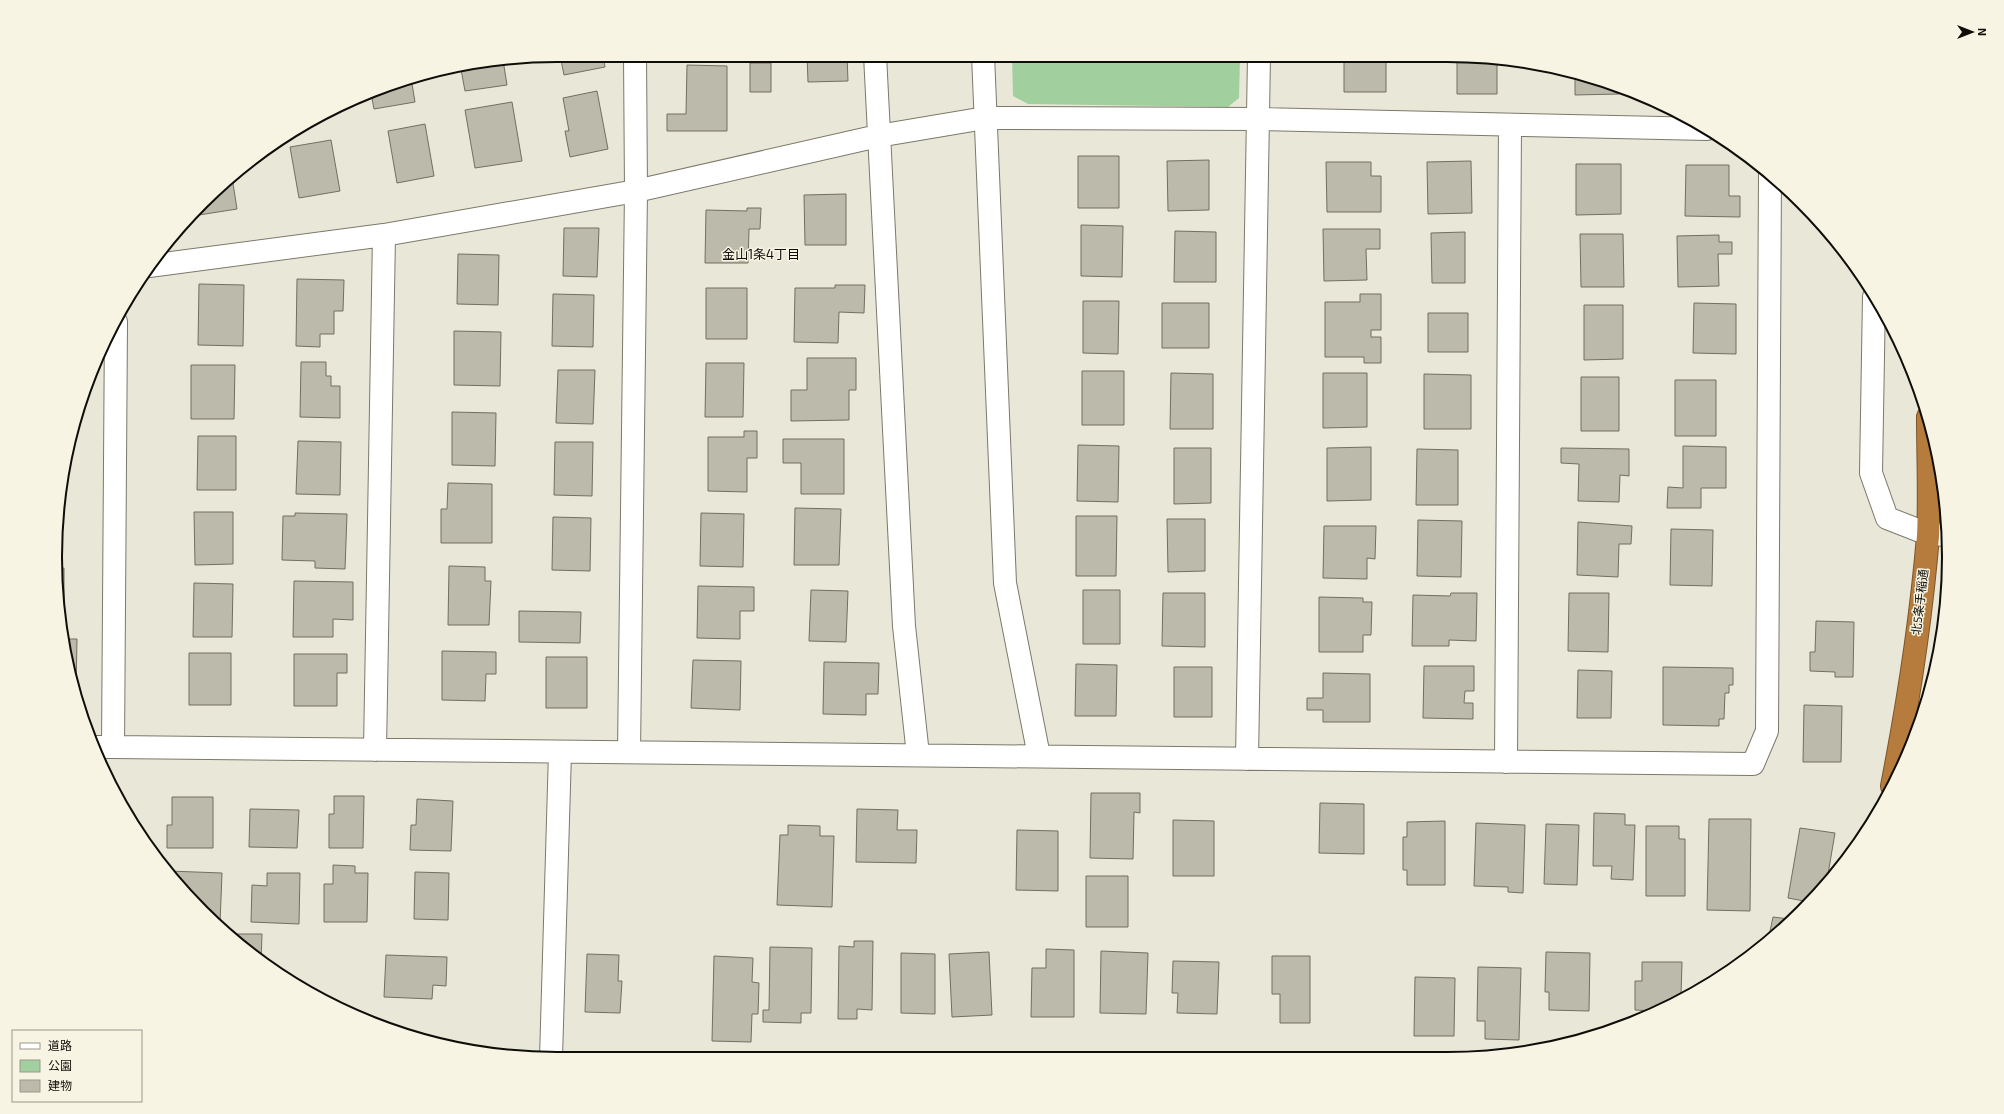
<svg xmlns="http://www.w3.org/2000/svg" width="2004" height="1114" viewBox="0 0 2004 1114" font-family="'Exo 2','Noto Sans JP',sans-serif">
<rect width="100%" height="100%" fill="#e9e7d7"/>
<!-- green -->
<path fill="#a1cf9e" d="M1012,56h228l-1,42 -11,9 -200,-3 -15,-8z"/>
<!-- building -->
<path fill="#bcbaaa" stroke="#726f61" d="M560,55h43l2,12 -41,8z
M807,55h40l1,26 -40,1z
M1344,56h42v36h-42z
M1457,56h23l17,3v35h-40z
M503,60l4,25 -42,6 -5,-27z
M750,63h21v29h-21z
M687,65l40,1v65h-60v-17h19z
M1575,72l44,18v4l-44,1z
M411,78l4,24 -41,7 -3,-16 24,-11z
M597,91l11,58 -38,8 -5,-26h4l-6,-33z
M512,102l10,59 -47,7 -10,-58z
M326,113l1,6 -21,3z
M425,124l9,52 -37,7 -9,-52z
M331,140l9,51 -41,7 -9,-51z
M1078,156h41v52h-41z
M1209,160v50l-41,1 -1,-50z
M1471,161l1,52 -44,1 -1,-52z
M1326,162h45v14h10v36h-54z
M1576,164h45v50l-45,1z
M1686,165h43v31h11v21l-55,-1z
M240,169l1,5 -7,1z
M232,177l5,32 -38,6 -1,-6z
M846,194v51h-41l-1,-50z
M747,208h14l-1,21h-11l-1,34h-43l1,-53 41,1z
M1081,225l42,1 -1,51 -41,-1z
M564,228h35l-2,49 -34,-1z
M1323,229h57v20h-14l1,31 -43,1z
M1175,231l41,1v50h-42z
M1465,232v51h-33l-1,-50z
M1580,234h43l1,53h-43z
M1719,235v7h13v12h-14l1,32 -41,1 -1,-51z
M458,254l41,1 -1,50 -41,-1z
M297,279l47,1 -1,31h-9v23h-14v13l-24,-1z
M199,284l45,1 -1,61 -45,-1z
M835,285h30l-1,28 -25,-1 -1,31 -44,-1 1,-54h40z
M706,288h41v51h-41z
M553,294l41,1 -1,52 -41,-1z
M1360,294h21v36h-10v7h10v26h-17v-6h-39v-55h35z
M1083,301h36l-1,53 -35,-1z
M1162,303h47v45h-47z
M1694,303l42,1v50l-43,-1z
M1584,305h39v54l-39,1z
M1428,313h40v39h-40z
M454,331l47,1 -1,54 -46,-1z
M807,358h49v32h-7v30l-58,1v-31h16z
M301,362h25v14h5v10h9v32l-40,-1z
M706,363h38l-1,54h-38z
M191,365h44l-1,54h-43z
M558,370h37l-2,54 -37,-1z
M1082,371h42v54h-42z
M1171,373l42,1v55h-43z
M1323,373h44v54l-44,1z
M1424,374l47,1v54h-47z
M1581,377h38v54h-38z
M1675,380h41v56h-41z
M452,412l44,1 -1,53 -43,-1z
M744,431h13v27h-10v34l-39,-1v-54h36z
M71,433v17h-3z
M198,436h38v54h-39z
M783,439h61v55h-43v-31h-18z
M298,441l43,1 -1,53 -44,-1z
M555,442h38l-1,54 -38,-1z
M1078,445l41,1 -1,56 -41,-1z
M1683,446l43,1v41h-25v20h-34l1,-21 15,1z
M1371,447v53l-44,1v-53z
M1174,448h37v55l-37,1z
M1561,448l68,1v27l-9,-1 -1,27 -41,-1 1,-37 -18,-1z
M1417,449l41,1v55h-42z
M448,483l44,1v59h-51v-34h6z
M59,508l-1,41h-2v-25z
M795,508l46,1 -2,56h-45z
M194,512h39v52l-38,1z
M295,513l52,1 -2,55 -30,-1v-7l-33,-1 1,-44h12z
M701,513l43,1 -1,53 -43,-1z
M1076,516h41l-1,60h-40z
M553,517l38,1 -1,53 -38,-1z
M1167,519h38v52l-37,1z
M1418,520l44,1 -1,56 -44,-1z
M1578,522l54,4 -1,18h-12l-1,33 -41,-2z
M1324,526h52l-1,33 -8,-1v21l-44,-1z
M1671,529l42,1 -1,56 -42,-1z
M449,566l36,1v14h6l-2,44h-41z
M56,568h8v55h-2l-6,-33z
M294,581l59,1v38l-20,-1v18h-40z
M194,583l39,1 -1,53h-39z
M698,586l56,1v24h-14v28l-43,-1z
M811,590l37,1 -2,51 -37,-1z
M1083,590h37v54h-37z
M1163,593h42v54l-43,-1z
M1451,593h26l-1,48 -27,-1v6h-37l1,-51 37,1z
M1569,593h40l-1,59 -40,-1z
M1319,597l44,1v4h9l-1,33h-8v17h-44z
M519,611l62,1 -1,31 -61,-1z
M1816,621l38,1 -1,55h-18v-5l-25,-1v-19h5z
M64,639h13l-1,49 -4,-1z
M442,651l54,1v22h-10l-1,27 -43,-1z
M189,653h42v52h-42z
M294,654h53v19h-10v33h-43z
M546,657h41v51h-41z
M693,660l48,1 -1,49 -49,-2z
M824,662l55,1 -1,31h-12v21l-43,-1z
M1076,664l41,1 -1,51h-41z
M1424,666h50v25h-9l-1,12h9v16l-50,-1z
M1174,667h38v50h-38z
M1663,667l70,1v17h-4v8h-4l-1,26h-5v7l-56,-1z
M1578,670l34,1 -1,47h-34z
M1323,673l47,1v48h-47v-12h-16v-12h16z
M1804,705l38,1 -1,56h-38z
M1091,793h49v20l-6,-1 -1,47 -43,-1z
M334,796h30l-1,52h-34v-34h5z
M172,797h41v51h-46v-23h5z
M417,799l36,2 -2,50 -41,-1 1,-25h5z
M1320,803l44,1v50l-45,-1z
M250,809l49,1 -2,38 -48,-1z
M857,809l41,1 -1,20h20l-1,33 -60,-1z
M1594,813l31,1v11h10l-2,55 -22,-1 1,-13h-19z
M1709,819h42l-1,92 -43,-1z
M1173,820l41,1v55h-41z
M1445,821v64h-38v-15h-4v-33h4v-15z
M1476,823l49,2 -2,68 -15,-1v-5l-34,-1z
M1546,824l33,1 -2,60 -33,-1z
M788,825l32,1v10h14l-2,71 -55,-2 3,-70h8z
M1646,826h33v13h6v57h-39z
M1800,828l35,5 -9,53 -17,16 -21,-4z
M1017,830l41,1v60l-42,-1z
M333,865l22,1v7h13l-1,49h-43v-38h9z
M169,871l53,2 -2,51h-2l-38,-36 -11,-14z
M415,872l34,1 -1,47 -34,-1z
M267,873h33l-1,51 -48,-2 1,-37 15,1z
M1086,876h42v51h-42z
M1773,917l16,2 -20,17z
M234,934h28l-1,28 -27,-23z
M854,941h19l-1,69 -15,-1v10h-19l1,-73 15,1z
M770,947l42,1 -1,65h-10v10l-38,-1v-12h6z
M1046,949l28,1v67h-43l1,-49h14z
M1101,951l47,2 -2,61 -46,-1z
M989,952l3,63 -40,2 -3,-63z
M1546,952l44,1 -1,58 -40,-1v-18h-4z
M901,953l34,1v60l-34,-1z
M587,954l32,1 -1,26h4l-2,32 -35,-1z
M386,955l61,2 -1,29 -13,-1 -1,14 -48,-2z
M714,956l39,2 -1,24 7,1 -1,31h-6l-1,28 -39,-1z
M1272,956h38v67h-30v-29h-8z
M1173,961l46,1 -2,52 -40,-1 1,-20h-6z
M1642,962h40l-1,34 -28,15 -18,-1v-29h7z
M1478,967l43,1 -2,72 -34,-1v-18h-8z
M1415,977l40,1 -1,58h-40z"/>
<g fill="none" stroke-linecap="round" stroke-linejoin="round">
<defs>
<path id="street" d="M875,55l29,571 14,129
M983,55l22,528 34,173
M149,266l235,-31 252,-44 242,-55 107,-18 273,1 449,10
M1874,297l-3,176 16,45 41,16 20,1
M116,322l-3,425 1640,17 14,-33 3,-557
M92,747h21
M375,750l9,-515
M629,752l7,-561 -1,-136
M1247,759l12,-703
M1506,762l4,-637
M551,1058l9,-306"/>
<path id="highway" d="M1892,786c16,-82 29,-166 36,-250 2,-39 0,-80 0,-119"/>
</defs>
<!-- street casing -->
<use href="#street" stroke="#7c796b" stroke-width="24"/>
<!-- highway casing -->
<use href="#highway" stroke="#7b552a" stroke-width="24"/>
<!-- street -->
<use href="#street" stroke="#fff" stroke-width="22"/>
<!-- highway -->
<use href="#highway" stroke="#b67c3d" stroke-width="22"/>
</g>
<g text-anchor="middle" stroke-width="3" stroke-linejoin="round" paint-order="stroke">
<!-- street labels -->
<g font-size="12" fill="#0e0d08" stroke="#f7f4e4">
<text transform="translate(1920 602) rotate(-83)" y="4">北5条手稲通</text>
</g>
<!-- neighbourhood labels -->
<g font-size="13" fill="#0e0d08" stroke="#f7f4e4">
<text x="761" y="259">金山1条4丁目</text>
</g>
</g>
<!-- crop -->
<path d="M0 0H2004V1114H0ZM557 62H1447A495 495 0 0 1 1942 557V557A495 495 0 0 1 1447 1052H557A495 495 0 0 1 62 557V557A495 495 0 0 1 557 62Z" fill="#f7f4e4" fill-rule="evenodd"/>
<path fill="none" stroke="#0e0d08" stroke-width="2" d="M557 62H1447A495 495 0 0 1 1942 557V557A495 495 0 0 1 1447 1052H557A495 495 0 0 1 62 557V557A495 495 0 0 1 557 62Z"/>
<!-- legend -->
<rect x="12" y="1030" width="130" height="72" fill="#f7f4e4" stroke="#9a988c"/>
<rect x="20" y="1043" width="20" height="6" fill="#ffffff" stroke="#9a988c"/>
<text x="48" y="1050" font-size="12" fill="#0e0d08">道路</text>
<rect x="20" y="1060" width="20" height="12" fill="#a1cf9e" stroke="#9a988c"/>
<text x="48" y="1070" font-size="12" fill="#0e0d08">公園</text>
<rect x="20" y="1080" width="20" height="12" fill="#bcbaaa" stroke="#9a988c"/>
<text x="48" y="1090" font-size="12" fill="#0e0d08">建物</text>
<!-- north arrow -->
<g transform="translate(1972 32) rotate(90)" stroke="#f7f4e4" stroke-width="3" paint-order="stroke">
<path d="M0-3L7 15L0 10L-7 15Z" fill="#0e0d08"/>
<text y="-6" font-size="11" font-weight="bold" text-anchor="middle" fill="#0e0d08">N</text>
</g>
</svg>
